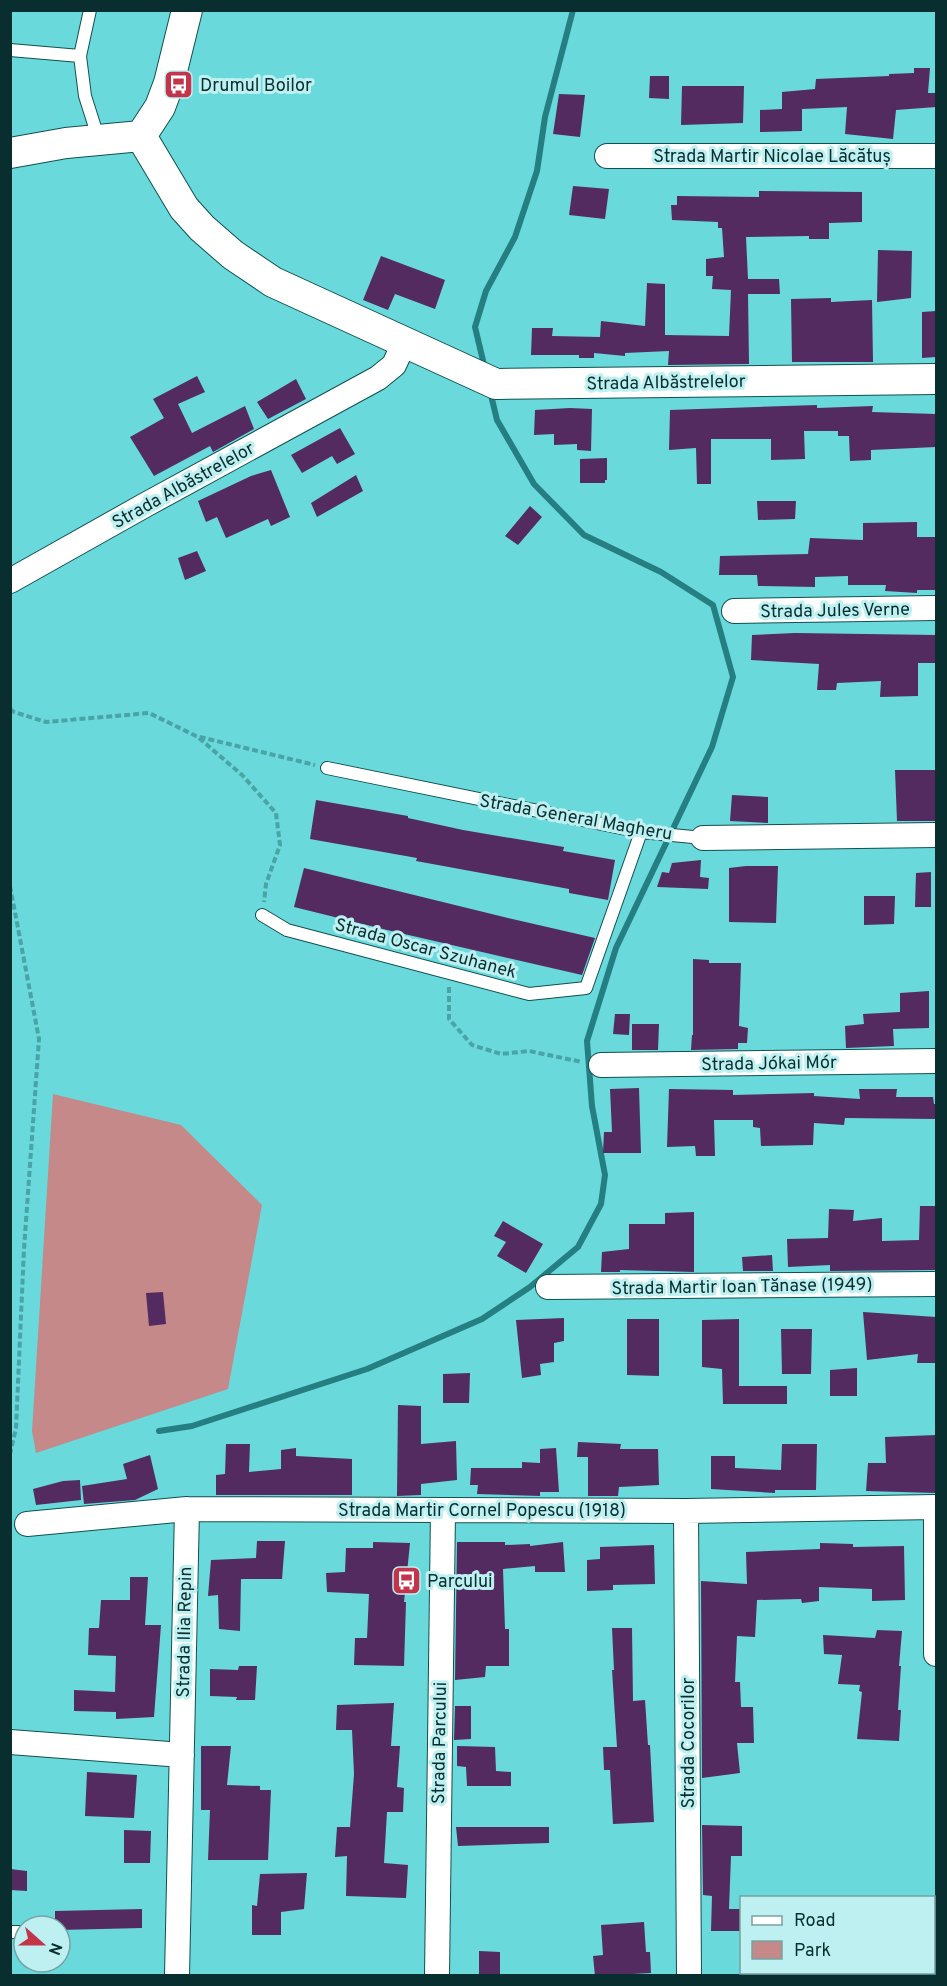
<svg xmlns="http://www.w3.org/2000/svg" width="947" height="1986" viewBox="0 0 947 1986" font-family="Overpass,sans-serif">
<rect width="100%" height="100%" fill="#69d9db"/>
<!-- green -->
<path fill="#c5898a" d="M53,1094l128,31 81,80 -34,184 -192,64 -4,-22z"/>
<g fill="none" stroke-linecap="round" stroke-linejoin="round">
<!-- stream -->
<path stroke="#257e81" stroke-width="6" d="M485,369l-10,-42 11,-36 29,-54 22,-66 8,-54 28,-107
M159,1431l33,-5 175,-57 115,-50 48,-32 48,-40 23,-43 4,-29 -13,-69 -5,-65 29,-93 96,-201 21,-70 -20,-72 -52,-33 -77,-37 -50,-51 -37,-64 -7,-29"/>
</g>
<!-- building -->
<path fill="#532b60" d="M914,68h16l-2,25h8v14l-40,3 -3,29 -48,-5 2,-27 -45,2v22l-42,1v-22l22,-1v-17l33,-3 1,-10 73,-3v-2l25,-1z
M650,76h19v23l-20,-1z
M682,86h62l-1,37 -62,2z
M559,94l26,1 -5,42 -27,-3z
M573,186l36,3 -4,30 -36,-4z
M759,191l103,1v30l-33,1v16h-20v-3l-63,1 2,42h31l1,15h-32l1,70 -81,1 1,-14 -44,2v3l-31,-3v5h-15v-3h-48l1,-27h21l-1,8 48,1 1,-16 44,5 2,-43 18,1v51l64,1 2,-46 -19,-1 1,-13h-7v-17l18,-2 -2,-29h-4v-6l-46,-2 -1,-15h6v-9l82,1z
M878,250l34,1 -1,47 -34,4z
M381,256l64,24 -10,29 -40,-15 -7,16 -25,-10z
M831,298v4l41,-2 1,62h-81l-1,-63z
M936,311v46l-14,1v-46z
M197,376l8,16 -27,12 14,29 53,-27 9,23 -41,23 -3,-6 -56,30 -24,-39 34,-19 -11,-19z
M296,379l10,20 -38,20 -11,-17z
M817,405v3l56,-2 -1,6 64,2v33l-65,3v10l-21,1 -1,-25h-11v-5h-34l1,28 -34,1v-21h-60v45h-14l-1,-36 -27,2 1,-40z
M570,408l22,1 -1,42 -14,-1v-6l-23,1v-11l-20,1 1,-25z
M340,428l15,26 -18,10 -5,-8 -30,17 -11,-18z
M607,458v22h-2v3h-25v-24z
M271,470l19,47 -19,9 -3,-7 -42,19 -9,-21 -11,5 -8,-21 53,-25z
M356,475l7,16 -46,26 -6,-14z
M757,501h39l-1,18 -37,1z
M530,506l12,11 -24,28 -13,-9z
M917,522v15h19v53h-19v3l-32,-2 1,-6h-38v-9l-33,1v10l-57,-1 -1,-11h-38l1,-19 88,-2 2,-16 53,2v-17z
M197,551l9,20 -21,9 -7,-22z
M795,633l141,2v28h-18v33l-38,1 1,-16 -44,2 -1,7h-19l2,-26 -68,-4 1,-25z
M895,770h41l-1,51h-38z
M732,795l36,2v26l-38,-2z
M316,800l92,16v2l55,12 101,17 -1,4 52,9 -7,40 -39,-7v-4l-153,-28 1,-3 -107,-19z
M701,860l-1,17 9,1 -1,11 -51,-2 5,-15 7,1 3,-10z
M746,866h32l-2,57 -47,-1v-54z
M304,868l204,50 87,20 -13,37 -195,-45 -93,-23z
M931,872v35h-16l1,-34z
M864,896h31l-1,28 -30,1z
M693,959l16,1v3h32l-2,63 9,2 -1,15h-9v6l-47,1 1,-15h1z
M929,991v37l-36,1 1,17 -48,2 -1,-22 19,-2 -1,-10 37,-2v-19z
M615,1014h15l-1,21 -16,-1z
M632,1024h27l-1,26h-26z
M639,1088l2,65h-38l1,-21h8l-2,-43z
M669,1089l64,1v5l81,-2v3l46,3 -1,-10h38l-1,8h37l1,7h2v15l-91,-1 -1,7 -30,-2 -1,22 -52,1 -1,-18 -7,-1v-7h-39l1,36h-19l-1,-10 -28,1z
M920,1206h16v64l-106,1v-6l-42,2 -1,-28 41,-1 1,-29 25,1 -1,11 29,-3v23l37,-1z
M694,1212v60l-74,-2v2h-19l1,-20 27,-3v-25h36v-11z
M503,1221l40,23 -17,29 -29,-17 9,-14 -12,-6z
M772,1255l1,16h-30l-1,-14z
M163,1292l3,32 -17,2 -3,-33z
M863,1312l73,5v46h-19l1,-9 -51,6z
M564,1318v23l-10,2v19l-14,2 1,11 -19,3 -6,-58z
M627,1319h32v57l-32,-1z
M739,1319v67h48v18h-64l-1,-35 -20,-2v-47z
M781,1329h31l-1,45h-29z
M857,1368v28h-27v-26z
M470,1373l-1,30h-26v-29z
M398,1405l23,1v38l35,-3 1,39 -36,4v11l-24,1z
M936,1435v58l-70,-2 2,-28h18l-1,-26z
M578,1442l43,2 -1,5h38l1,36 -40,2 -1,9h-30v-39h-11z
M226,1444h24l-1,28 32,-3v-19l15,-2v8l56,3v36h-136v-20l9,-1z
M782,1444h35l-1,46h-41v3l-64,-4v-33h24v12l46,2z
M556,1448l3,44h-19v4l-63,-2 1,-9h-8l1,-17h51v-6l18,1v-14z
M150,1455l8,34 -23,11 -51,4 -2,-18 45,-7 -4,-15z
M80,1480l1,20 -45,5 -3,-16 30,-8z
M257,1541h28l-3,38h-41l-1,52 -21,-2 -1,-34 -10,1 3,-36 45,-2z
M373,1542l37,1 -6,59h2l-2,64 -50,-1 1,-27h12l2,-44 -42,-2 -1,-19 19,-1 1,-24h27z
M457,1542h48v3l25,-1v2l33,-4 2,30h-30v-6l-32,3 2,60h4v37h-23l-1,11 -30,3z
M820,1543l33,1v3l51,-1 1,54 -33,1v-12l-53,-2v14l-17,2 -1,-4 -44,1 -2,37 -18,-1 -2,46h5l1,25h12l1,36h-17l3,30 -38,5 -1,-197 46,3 -1,-32 74,-3z
M654,1545l1,39 -42,1v5l-26,1v-31l13,-1v-12z
M130,1577h18l-3,48h16l-7,92 -38,2v-7l-42,-1v-21l41,2 1,-36 -28,-1 1,-27h10l2,-28h29z
M612,1628h20l1,73 12,-1 3,45h2l4,77 -41,2 -3,-54h-6l-1,-23h14l-5,-77h2z
M877,1630l25,1 -3,35h2l-3,44h3l-2,31 -42,-2 5,-47 -3,-1 1,-6 -22,-1 4,-29 -18,-1 -1,-19 52,3z
M239,1666h18l-2,34h-19l1,-3 -27,-1v-27l28,1z
M394,1703l-3,43h9l-3,41 7,1 -1,24h-16l-3,51 24,2 -2,33 -60,-2 1,-40 -12,1 2,-30h13l4,-53 -2,-44h-16l1,-25z
M455,1706h16v33l-17,1z
M201,1746h30l-4,39 33,1v4h11l-3,70h-60l2,-50h-9z
M457,1746l38,1 1,24 15,1v14h-44l-1,-19 -9,-1z
M87,1772l50,3 -3,43 -49,-2z
M702,1825l40,1v30h-11l-2,53h12v22h-30l1,-35 -9,-1z
M456,1827h93v16l-91,3z
M124,1830l27,1 -1,32h-26z
M10,1869l17,2v20l-17,-1z
M307,1873l-3,36 -23,3v23h-29v-30l5,1 3,-32z
M142,1909v19l-82,2v-4h-5v-15z
M644,1922l2,30h4l1,21 -56,3 -2,-20 10,-1 -2,-30z
M479,1951l21,1v24h-21z"/>
<g fill="none" stroke-linecap="round" stroke-linejoin="round">
<defs>
<path id="service" d="M90,10l-10,46 5,40 14,44
M10,50l70,6
M327,768l314,64 62,6
M262,915l25,15 242,64 57,-6 55,-156
M10,1932h14"/>
<path id="minor" d="M607,156h329
M10,581l137,-77 231,-126 16,-13 11,-24
M734,611l202,-3
M703,838l233,-3
M601,1065l335,-4
M548,1287l388,-3
M936,1507v147
M686,1511l3,465
M27,1524l160,-15 499,2 250,-4
M10,1742l172,13
M177,1976l10,-467
M437,1976l6,-466"/>
<path id="tertiary" d="M141,136l43,72 18,20 31,27 40,27 223,102 440,-5
M10,153l56,-10 75,-7 19,-29 9,-24 18,-73"/>
</defs>
<!-- service casing -->
<use href="#service" stroke="#105052" stroke-width="14"/>
<!-- minor casing -->
<use href="#minor" stroke="#105052" stroke-width="26"/>
<!-- tertiary casing -->
<use href="#tertiary" stroke="#105052" stroke-width="32"/>
<!-- path -->
<path stroke="#4aa3a4" stroke-width="4" stroke-dasharray="6 3" stroke-linecap="butt" d="M10,709l4,3 32,10 103,-9 47,23 119,29
M199,738l43,37 34,38 4,32 -14,39 -2,18
M10,886l29,153 -15,210 -8,179 -6,26
M449,987v32l23,26 29,9 28,-3 53,11"/>
<!-- service -->
<use href="#service" stroke="#fff" stroke-width="12"/>
<!-- minor -->
<use href="#minor" stroke="#fff" stroke-width="24"/>
<!-- tertiary -->
<use href="#tertiary" stroke="#fff" stroke-width="30"/>
</g>
<!-- icons -->
<defs>
<symbol id="bus-square" viewBox="-11 -11 22 22"><rect x="-9" y="-9" width="18" height="18" rx="4" fill="#c33349" stroke="#bef0f1"/><path d="M-5-6H5V4H4V6H2V4H-2V6H-4V4H-5ZM-3.5-4V0h7V-4ZM-3.5 1.2v1.5H-2V1.2ZM2 1.2v1.5H3.5V1.2Z" fill="#fff"/></symbol>
</defs>
<g fill-rule="evenodd">
<use href="#bus-square" x="162" y="68" width="33" height="33"/>
<use href="#bus-square" x="390" y="1564" width="33" height="33"/>
</g>
<g text-anchor="middle" stroke-width="6" stroke-linejoin="round" paint-order="stroke">
<!-- poi labels -->
<g font-size="18" fill="#092e2f" stroke="#bef0f1" text-anchor="start">
<text x="200" y="91">Drumul Boilor</text>
<text x="427" y="1587">Parcului</text>
</g>
<!-- street labels -->
<g font-size="18" fill="#092e2f" stroke="#bef0f1">
<text x="772" y="162">Strada Martir Nicolae Lăcătuș</text>
<text transform="translate(666 382) rotate(-1)" y="6">Strada Albăstrelelor</text>
<text transform="translate(183 485) rotate(-29)" y="6">Strada Albăstrelelor</text>
<text transform="translate(835 610) rotate(-1)" y="6">Strada Jules Verne</text>
<text transform="translate(576 817) rotate(10)" y="6">Strada General Magheru</text>
<text transform="translate(426 948) rotate(15)" y="6">Strada Oscar Szuhanek</text>
<text transform="translate(769 1063) rotate(-1)" y="6">Strada Jókai Mór</text>
<text transform="translate(742 1286) rotate(-1)" y="6">Strada Martir Ioan Tănase (1949)</text>
<text x="482" y="1516">Strada Martir Cornel Popescu (1918)</text>
<text transform="translate(184 1632) rotate(-89)" y="6">Strada Ilia Repin</text>
<text transform="translate(439 1743) rotate(-89)" y="6">Strada Parcului</text>
<text transform="translate(688 1743) rotate(-90)" y="6">Strada Cocorilor</text>
</g>
</g>
<!-- border -->
<rect width="947" height="1986" fill="none" stroke="#092e2f" stroke-width="24"/>
<!-- legend -->
<rect x="740" y="1896" width="195" height="78" fill="#bef0f1" stroke="#76a2a3" stroke-width="1.5"/>
<rect x="752" y="1916" width="30" height="9" fill="#ffffff" stroke="#76a2a3" stroke-width="1.5"/>
<text x="794" y="1926" font-size="18" fill="#092e2f">Road</text>
<rect x="752" y="1941" width="30" height="18" fill="#c5898a" stroke="#76a2a3" stroke-width="1.5"/>
<text x="794" y="1956" font-size="18" fill="#092e2f">Park</text>
<!-- north arrow -->
<g transform="translate(42 1944) rotate(111)"><circle r="28" fill="#bef0f1" stroke="#76a2a3" stroke-width="1.5"/>
<path d="M0-4.5L10 22L0 15L-10 22Z" fill="#c33349"/>
<text y="-9" font-size="16" font-weight="bold" text-anchor="middle" fill="#092e2f">N</text>
</g>
</svg>
